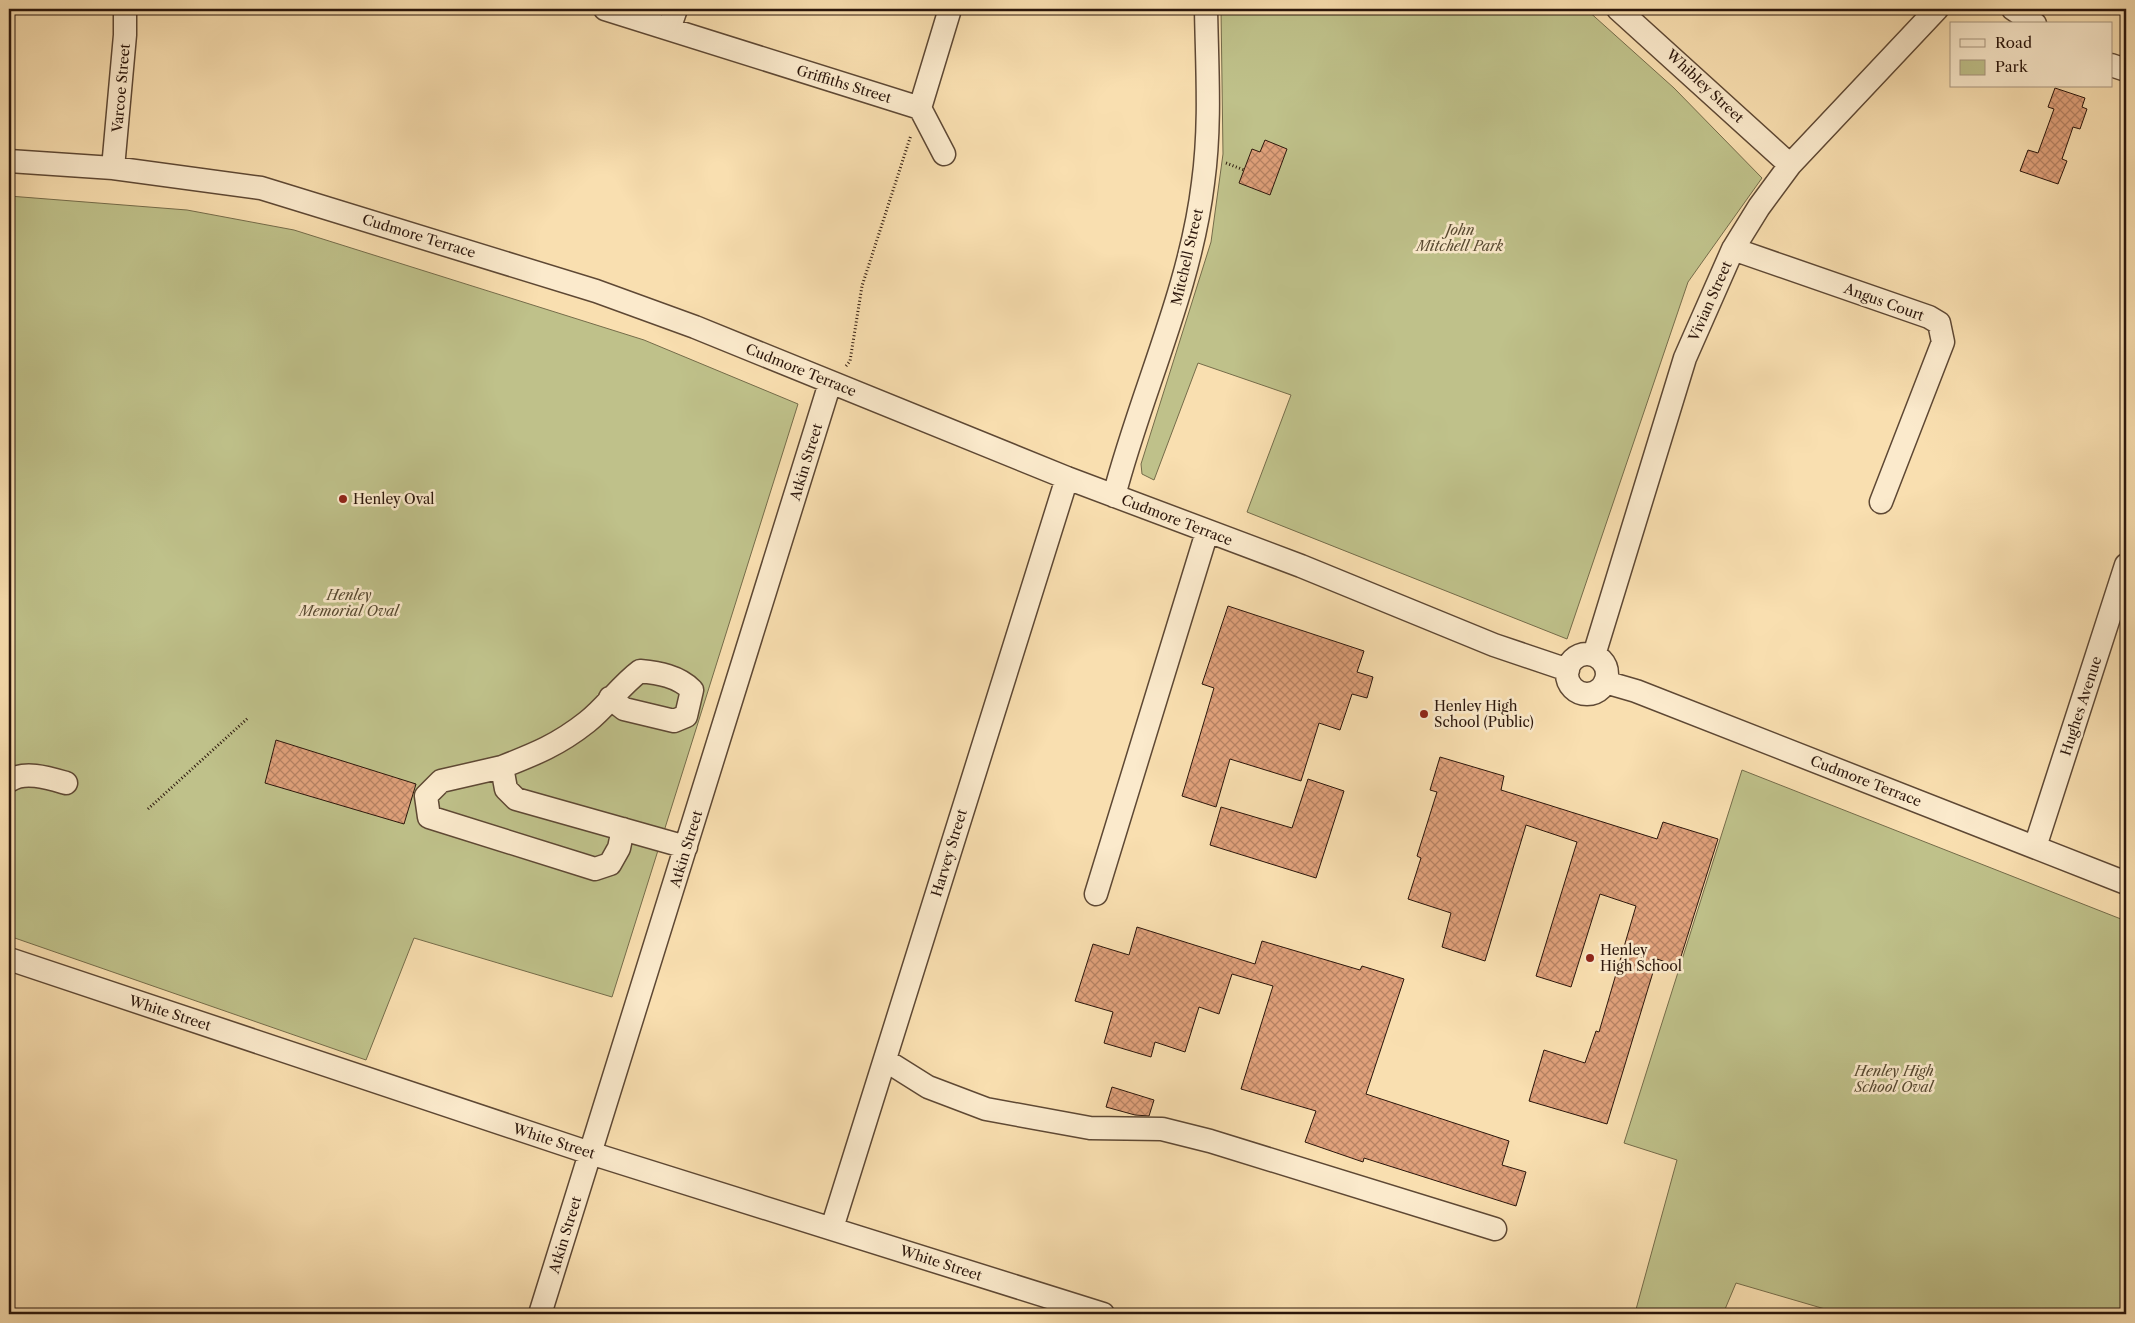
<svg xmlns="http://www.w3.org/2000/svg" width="2135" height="1323" viewBox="0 0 2135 1323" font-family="'Libre Caslon Text',serif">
<defs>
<pattern id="building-cross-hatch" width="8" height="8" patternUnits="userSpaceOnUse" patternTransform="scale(1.25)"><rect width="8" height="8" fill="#e0a17b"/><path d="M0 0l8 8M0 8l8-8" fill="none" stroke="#b68263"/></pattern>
</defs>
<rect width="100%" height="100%" fill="#f9dfb0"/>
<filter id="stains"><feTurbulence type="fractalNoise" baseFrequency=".004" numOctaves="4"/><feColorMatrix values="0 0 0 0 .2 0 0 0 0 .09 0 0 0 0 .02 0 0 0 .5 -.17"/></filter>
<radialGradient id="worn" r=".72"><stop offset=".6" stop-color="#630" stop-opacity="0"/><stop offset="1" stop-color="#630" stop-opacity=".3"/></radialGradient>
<!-- green -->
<path fill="#bfc18a" stroke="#756c4a" d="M1221,9h365l88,79 88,90 -74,104 -121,357 -320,-127 44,-117 -93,-32 -44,117 -12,-6 -1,-10 70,-222 12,-88z
M9,196l178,14 107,20 350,110 154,64 -186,593 -198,-59 -48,122 -357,-124z
M1742,770l384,151v393h-284l-106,-31 -13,31 -88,-1 42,-153 -53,-17z"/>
<!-- building -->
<path fill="url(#building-cross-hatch)" stroke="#2b160b" d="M2055,88l30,10 -3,9 5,2 -7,20 -7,-2 -11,32 5,2 -9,23 -38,-13 8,-21 10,3 16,-44 -6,-2z
M1265,140l22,9 -17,46 -31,-12 13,-34 8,3z
M1228,606l136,45 -7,21 16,5 -6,21 -15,-4 -12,36 -21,-7 -18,58 -71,-22 -14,48 -34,-11 32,-108 -12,-4z
M276,740l140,44 -12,40 -139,-41z
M1440,757l64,19 -3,14 156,49 6,-17 55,17 -40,127 -21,-7 -50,165 -78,-23 15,-51 41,13 11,-32 3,1 37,-126 -36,-12 -29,93 -35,-11 41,-134 -51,-17 -41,136 -43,-14 9,-34 -43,-14 13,-41 -4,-2 20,-64 -7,-2z
M1308,779l36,12 -28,87 -106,-33 11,-38 71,21z
M1137,927l118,37 7,-23 98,29 2,-4 42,13 -38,115 143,47 -7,24 24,7 -10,34 -152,-48 -1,4 -58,-20 11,-31 -75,-22 32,-103 -41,-12 -13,40 -20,-7 -14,45 -30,-10 -4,15 -47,-14 9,-31 -38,-11 18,-57 36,11z
M1112,1087l42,13 -5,16 -14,-1 -29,-8z"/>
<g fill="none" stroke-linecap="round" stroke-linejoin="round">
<defs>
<path id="minor" d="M605,9l315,99
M1618,9l172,156
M2013,9l22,15
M669,29l7,-20
M2111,65l15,5
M920,108l30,-99
M920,108l24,46
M9,161l104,7 148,20 335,103 99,36 372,151 234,88 193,79 74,25
M113,168l12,-133v-26
M1733,249l196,68 10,6 4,19 -62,160
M1114,496c27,-104 76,-205 89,-313 8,-58 4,-116 3,-174
M1567 674a20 20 0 1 1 40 0a20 20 0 1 1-40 0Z
M1594,655l91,-297 48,-109 26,-42 31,-42 147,-156
M1605,682l31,9 490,192
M610,698l14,11 50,12 12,-5 6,-26c-14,-14 -33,-17 -52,-19 -20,15 -34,36 -53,51 -29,23 -52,32 -85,45l4,22 10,10 170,48
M502,767l-61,14 -15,15 3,21 166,52 15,-5 9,-16 4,-19
M9,781c15,-11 40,-3 57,2
M2035,847l91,-282
M1096,894l111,-362
M9,959l581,194 513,161
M885,1060l43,27 58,22 104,19 72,1 48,12 285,88
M832,1228l235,-750
M540,1314l290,-931"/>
</defs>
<!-- minor casing -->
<use href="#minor" stroke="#5e4834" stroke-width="25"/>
<!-- path -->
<path stroke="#2b160b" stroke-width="3" stroke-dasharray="1 2.5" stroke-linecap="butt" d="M1226,163l18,7
M846,366l4,-5 12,-75 49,-151
M148,809l100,-91"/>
<!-- minor -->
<use href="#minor" stroke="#fbeacc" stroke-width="22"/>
</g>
<!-- markers -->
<g fill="#8f2418" stroke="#fbeacc" stroke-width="2">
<circle cx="343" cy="499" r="5"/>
<circle cx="1424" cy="714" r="5"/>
<circle cx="1590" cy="958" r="5"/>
</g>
<g text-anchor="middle" stroke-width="5" stroke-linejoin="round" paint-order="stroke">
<!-- street labels -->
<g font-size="14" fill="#2b160b" stroke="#fbeacc">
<text transform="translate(844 84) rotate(17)" y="5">Griffiths Street</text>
<text transform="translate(1705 86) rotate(43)" y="5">Whibley Street</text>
<text transform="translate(121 88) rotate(-85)" y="5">Varcoe Street</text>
<text transform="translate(419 236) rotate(17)" y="5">Cudmore Terrace</text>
<text transform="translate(1187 257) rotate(-77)" y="5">Mitchell Street</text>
<text transform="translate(1710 301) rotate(-66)" y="5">Vivian Street</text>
<text transform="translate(1884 302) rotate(20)" y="5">Angus Court</text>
<text transform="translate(801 370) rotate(22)" y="5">Cudmore Terrace</text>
<text transform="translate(806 462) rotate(-73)" y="5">Atkin Street</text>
<text transform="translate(1177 520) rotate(21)" y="5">Cudmore Terrace</text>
<text transform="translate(2081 706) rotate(-72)" y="5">Hughes Avenue</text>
<text transform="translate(1866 781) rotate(21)" y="5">Cudmore Terrace</text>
<text transform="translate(686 849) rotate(-73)" y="5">Atkin Street</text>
<text transform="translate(949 853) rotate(-73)" y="5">Harvey Street</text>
<text transform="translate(170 1013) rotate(18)" y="5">White Street</text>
<text transform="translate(554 1141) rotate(18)" y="5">White Street</text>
<text transform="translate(565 1235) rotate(-73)" y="5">Atkin Street</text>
<text transform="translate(941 1263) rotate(18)" y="5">White Street</text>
</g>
<!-- park labels -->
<g font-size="14" font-style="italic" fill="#574931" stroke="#fbeacc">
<text x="1460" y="235">John<tspan x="1460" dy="16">Mitchell Park</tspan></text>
<text x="349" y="600">Henley<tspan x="349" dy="16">Memorial Oval</tspan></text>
<text x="1894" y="1076">Henley High<tspan x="1894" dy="16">School Oval</tspan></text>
</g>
<!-- poi labels -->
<g font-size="14" fill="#2b160b" stroke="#fbeacc" text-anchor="start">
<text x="353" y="504">Henley Oval</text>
<text x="1434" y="711">Henley High<tspan x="1434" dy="16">School (Public)</tspan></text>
<text x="1600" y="955">Henley<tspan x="1600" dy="16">High School</tspan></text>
</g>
</g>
<!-- margin -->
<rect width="2135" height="1323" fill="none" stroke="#f9dfb0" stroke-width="30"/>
<rect x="10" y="10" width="2115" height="1303" fill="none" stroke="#2b160b" stroke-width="2.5"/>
<rect x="15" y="15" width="2105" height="1293" fill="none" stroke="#2b160b"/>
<!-- legend -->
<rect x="1950" y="22" width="162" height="65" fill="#fbeacc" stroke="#a8957f"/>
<rect x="1960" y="39" width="25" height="8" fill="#fbeacc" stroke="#a8957f"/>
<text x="1995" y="48" font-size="15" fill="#2b160b">Road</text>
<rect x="1960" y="60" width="25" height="15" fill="#bfc18a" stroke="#a8957f"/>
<text x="1995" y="72" font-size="15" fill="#2b160b">Park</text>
<rect width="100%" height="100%" filter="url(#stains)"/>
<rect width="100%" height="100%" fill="url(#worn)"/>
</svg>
